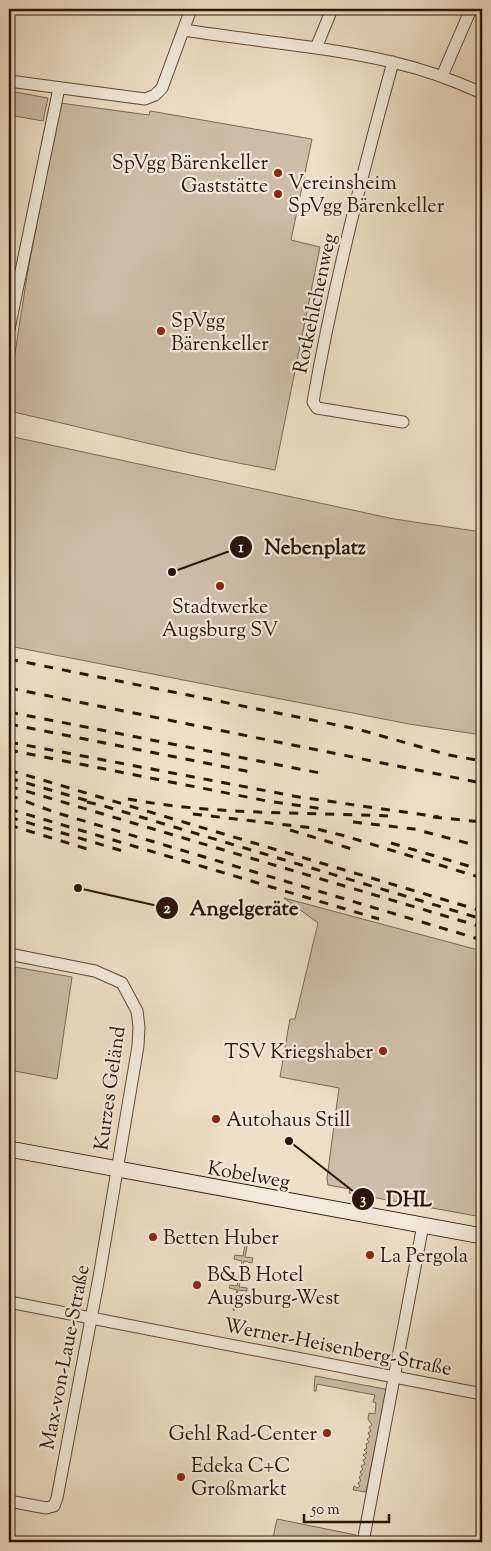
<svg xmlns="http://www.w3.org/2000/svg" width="491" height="1551" viewBox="0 0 491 1551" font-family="'Sorts Mill Goudy',serif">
<rect width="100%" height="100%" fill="#eedfc7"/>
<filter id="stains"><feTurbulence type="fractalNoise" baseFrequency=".004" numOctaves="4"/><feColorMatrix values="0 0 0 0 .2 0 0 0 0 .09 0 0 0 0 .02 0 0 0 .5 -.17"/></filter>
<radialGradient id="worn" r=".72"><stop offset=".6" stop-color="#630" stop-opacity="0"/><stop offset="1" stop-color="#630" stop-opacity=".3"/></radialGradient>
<!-- green -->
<path fill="#cdbca7" stroke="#7d6858" d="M9,91l39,7 -5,23 -34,-6z
M60,103l89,12 1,-4 162,28 -21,101 29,7 -45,223c-89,-16 -177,-39 -266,-59v-20l19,-121z
M9,436l385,83 88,13v203l-73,-11 -400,-78z
M284,898l198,53v266l-133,-24 1,-4 -22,-4 -1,-7 12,-90 -59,-11 10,-58h5l23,-96z
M9,966l63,11 -15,102 -48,-9z
M247,1235h2l-4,22 8,1 -1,5 -8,-2 -5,26 8,1v3l-9,-1 -4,21 -1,-1 4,-20 -8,-2 1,-3 7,1 5,-25 -8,-2 1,-4 8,1z
M315,1376l70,13 1,6 -20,97 -13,-2 1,-4 3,2 3,-2 -2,-3 3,-2 -2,-4 3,-2 -2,-3 3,-3 -2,-3 4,-2 -2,-4 3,-2 -3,-3 4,-2 -3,-3 3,-2 -1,-4 3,-2 -2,-3 3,-2 -2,-4 3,-2 -2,-4 3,-2 -4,-6 1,-6 6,1 1,-11 -3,-1 2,-7 -58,-11 -1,7h-2z
M277,1519l79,16 -1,7h-83z"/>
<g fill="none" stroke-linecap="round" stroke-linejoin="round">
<defs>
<path id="street" d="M184,30c69,11 140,16 208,32 31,7 61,18 90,31
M316,48l16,-39
M393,62c-31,113 -60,225 -80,340l4,6 86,14
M442,76l29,-67
M9,81l136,18 10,-4 7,-7 29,-79
M9,329l50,-241
M9,954l86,17 27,12 15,28 2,16 -1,19 -39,231 -42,221 -3,8 -8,2 -37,-7
M9,1302l473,92
M363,1542l60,-317"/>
<path id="secondary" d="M9,1149l473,87"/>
</defs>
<!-- street casing -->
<use href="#street" stroke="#5d4738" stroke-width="13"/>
<!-- secondary casing -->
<use href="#secondary" stroke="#2d1409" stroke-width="17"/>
<!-- street -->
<use href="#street" stroke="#f4eadb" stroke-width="11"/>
<!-- secondary -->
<use href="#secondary" stroke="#f4eadb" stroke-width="15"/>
<!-- rail -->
<path stroke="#2d1409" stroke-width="3" stroke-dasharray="9 9" stroke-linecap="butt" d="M9,659l348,70 92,26 33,6
M9,688l473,95
M9,712l311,61
M9,724l247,49
M9,742l290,55 140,20
M9,750l258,51 56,8
M9,770l473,141
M9,778l83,24
M9,786l473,141
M9,795l45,17 428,128
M128,799c86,16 173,13 260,17
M87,802l17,4 378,113
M9,809l370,110
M193,814l120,14 32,8 137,42
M9,817l117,35
M433,817l49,5
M353,822l61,7 68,18
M9,825l85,26
M290,830l62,19
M391,843l91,27"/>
</g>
<!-- markers -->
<g fill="#8f2418" stroke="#f4eadb" stroke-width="2">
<circle cx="278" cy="173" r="5"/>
<circle cx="278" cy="194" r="5"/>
<circle cx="161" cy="331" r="5"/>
<circle cx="220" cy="586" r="5"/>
<circle cx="383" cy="1051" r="5"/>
<circle cx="216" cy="1119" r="5"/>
<circle cx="153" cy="1237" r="5"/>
<circle cx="370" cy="1255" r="5"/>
<circle cx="197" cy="1285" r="5"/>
<circle cx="327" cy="1433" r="5"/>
<circle cx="181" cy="1477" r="5"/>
</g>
<g text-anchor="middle" stroke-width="4.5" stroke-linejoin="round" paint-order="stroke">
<!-- poi labels -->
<g font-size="20" fill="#2d1409" stroke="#f4eadb" text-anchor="start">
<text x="268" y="169" text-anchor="end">SpVgg Bärenkeller<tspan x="268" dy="23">Gaststätte</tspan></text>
<text x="288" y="189">Vereinsheim<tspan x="288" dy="23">SpVgg Bärenkeller</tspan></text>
<text x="171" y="327">SpVgg<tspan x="171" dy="23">Bärenkeller</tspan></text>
<text x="220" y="613" text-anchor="middle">Stadtwerke<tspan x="220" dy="23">Augsburg SV</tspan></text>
<text x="373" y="1058" text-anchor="end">TSV Kriegshaber</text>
<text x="226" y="1126">Autohaus Still</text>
<text x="163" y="1244">Betten Huber</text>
<text x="380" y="1262">La Pergola</text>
<text x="207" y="1281">B&amp;B Hotel<tspan x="207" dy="23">Augsburg-West</tspan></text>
<text x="317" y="1440" text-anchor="end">Gehl Rad-Center</text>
<text x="191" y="1472">Edeka C+C<tspan x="191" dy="23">Großmarkt</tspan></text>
</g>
<!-- street labels -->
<g font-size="20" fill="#2d1409" stroke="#f4eadb">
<text transform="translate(314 303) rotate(-78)" y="7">Rotkehlchenweg</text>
<text transform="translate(109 1088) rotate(-82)" y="7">Kurzes Geländ</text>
<text transform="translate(249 1174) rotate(10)" y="7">Kobelweg</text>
<text transform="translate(338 1346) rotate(11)" y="7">Werner-Heisenberg-Straße</text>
<text transform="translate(64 1357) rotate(-79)" y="7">Max-von-Laue-Straße</text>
</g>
</g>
<!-- callouts -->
<path fill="none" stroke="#2d1409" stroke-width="2" d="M172 572L241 547M78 888L167 908M289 1141L363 1199"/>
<g fill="#2d1409" stroke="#f4eadb" stroke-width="2">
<circle cx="172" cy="572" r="5"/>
<circle cx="78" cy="888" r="5"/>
<circle cx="289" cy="1141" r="5"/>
<circle cx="241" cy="547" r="12"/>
<circle cx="167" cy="908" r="12"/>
<circle cx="363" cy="1199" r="12"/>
</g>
<g font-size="15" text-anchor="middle" font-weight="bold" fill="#fff">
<text x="241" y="552">1</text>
<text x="167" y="913">2</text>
<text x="363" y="1204">3</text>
</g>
<g font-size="21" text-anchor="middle" font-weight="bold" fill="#2d1409" stroke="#f4eadb" stroke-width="4.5" stroke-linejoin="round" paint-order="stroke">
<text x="315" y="554">Nebenplatz</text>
<text x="244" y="915">Angelgeräte</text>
<text x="409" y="1206">DHL</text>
</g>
<!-- margin -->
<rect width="491" height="1551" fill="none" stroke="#eedfc7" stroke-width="30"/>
<rect x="10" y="10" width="471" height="1531" fill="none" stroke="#2d1409" stroke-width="2.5"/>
<rect x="15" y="15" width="461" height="1521" fill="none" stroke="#2d1409"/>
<!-- scale -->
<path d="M304 1514v8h85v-8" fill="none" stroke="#2d1409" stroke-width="2.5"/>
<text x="311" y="1514" font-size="15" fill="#2d1409" stroke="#f4eadb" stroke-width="4" paint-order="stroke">50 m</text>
<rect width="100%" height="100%" filter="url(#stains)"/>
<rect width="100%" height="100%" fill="url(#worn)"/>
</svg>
